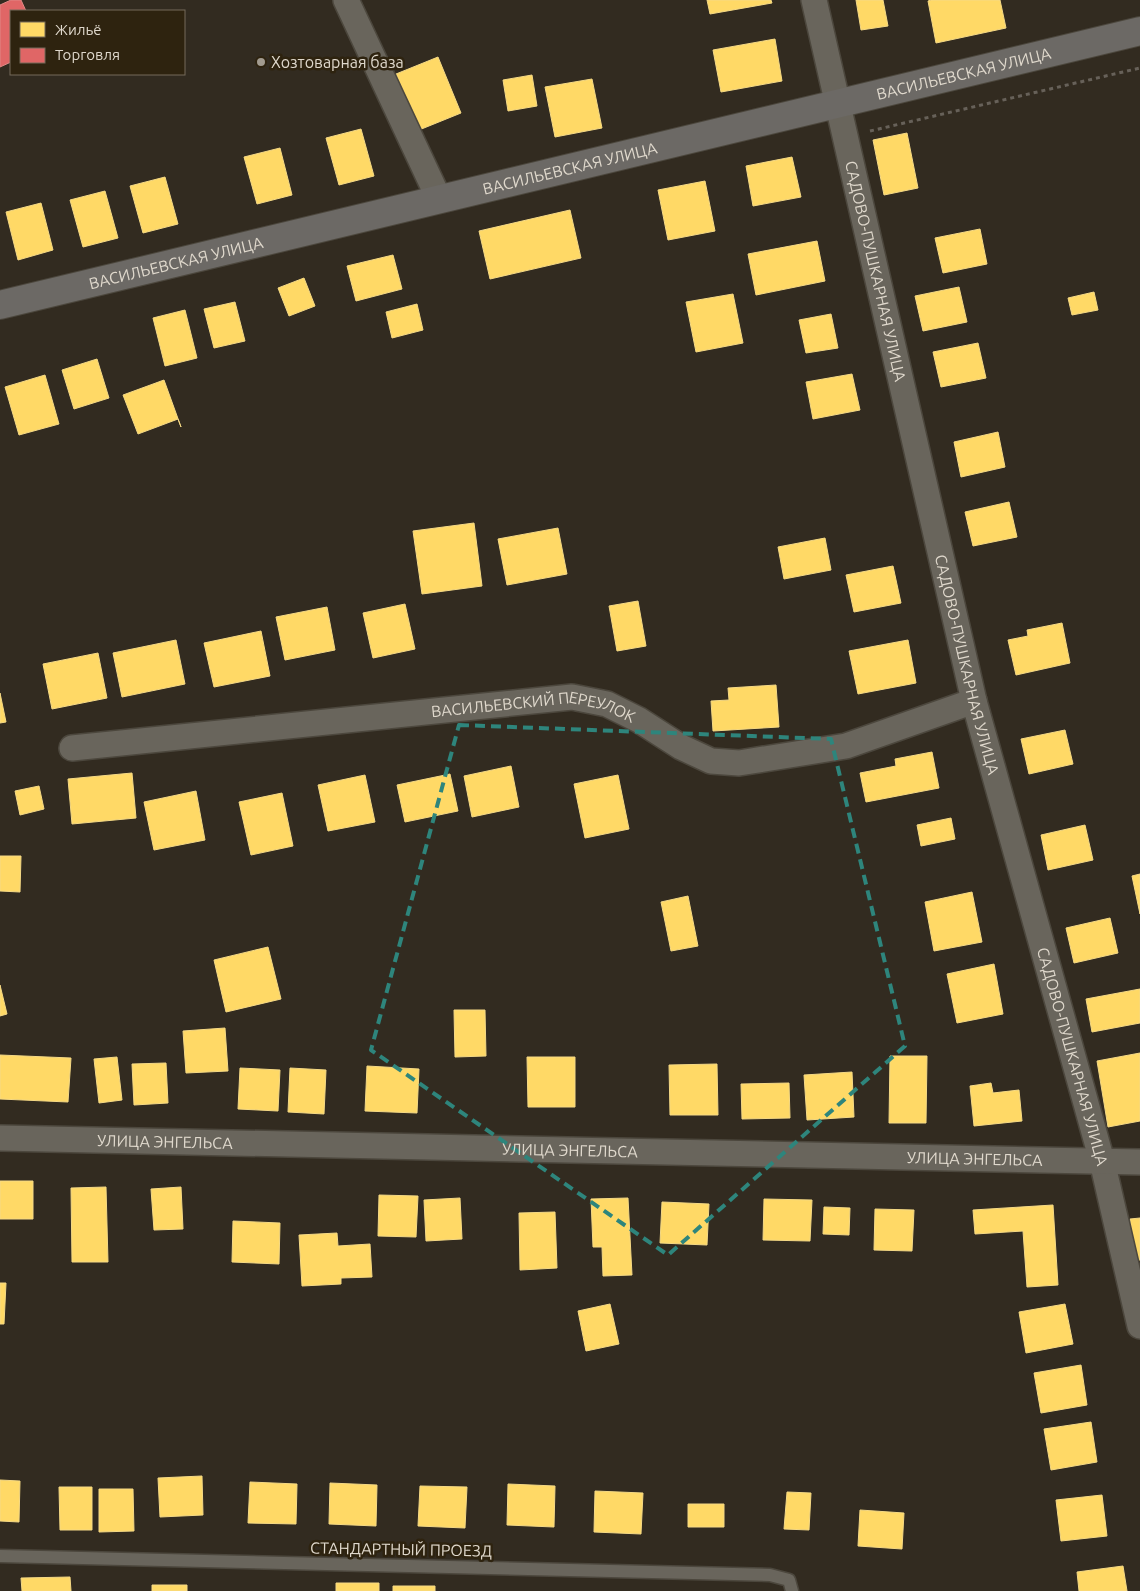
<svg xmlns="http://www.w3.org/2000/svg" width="1140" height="1591" viewBox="0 0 1140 1591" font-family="Ubuntu,sans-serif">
<rect width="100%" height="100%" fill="#322b20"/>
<!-- homes -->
<path fill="#ffd966" stroke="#f5d985" d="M707,0h64l1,3 -62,11z
M856,0h27l5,26 -27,4z
M931,0h69l6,28 -70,15 -8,-42z
M775,39l7,42 -61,11 -8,-42z
M438,57l23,56 -42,17 -23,-56z
M532,75l5,31 -29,5 -5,-31z
M592,79l10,49 -47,9 -10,-50z
M361,129l13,47 -35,9 -13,-47z
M907,133l11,55 -34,7 -11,-55z
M280,148l12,47 -35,9 -13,-47z
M792,157l9,40 -48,9 -7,-40z
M165,177l13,47 -35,9 -13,-47z
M705,181l10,50 -47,9 -10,-50z
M105,191l13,47 -35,9 -13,-47z
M41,203l12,47 -35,10 -12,-48z
M570,210l11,48 -91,21 -11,-48z
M980,229l7,35 -44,9 -8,-35z
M817,241l8,40 -69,14 -8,-41z
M393,255l9,34 -46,12 -9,-35z
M304,278l11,28 -26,10 -11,-28z
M959,287l8,35 -44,9 -8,-35z
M1094,292l4,18 -26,5 -4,-17z
M733,294l10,49 -47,9 -10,-50z
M235,302l10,39 -31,7 -10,-39z
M417,304l6,26 -31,8 -6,-26z
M185,310l12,48 -32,8 -12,-48z
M831,314l7,34 -32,5 -7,-33z
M978,343l8,35 -45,9 -8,-35z
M97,359l12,39 -35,11 -12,-39z
M852,374l8,36 -47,9 -7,-37z
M45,375l14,49 -40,11 -14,-48z
M164,380l17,47 -3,-8 -40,15 -15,-39z
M998,432l7,35 -44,10 -7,-35z
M1009,502l8,35 -44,9 -8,-34z
M474,523l8,63 -60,8 -9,-63z
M558,528l9,46 -60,11 -9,-46z
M825,538l6,32 -47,9 -6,-32z
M893,566l8,37 -47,9 -8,-37z
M638,601l8,45 -29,5 -8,-45z
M405,604l10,45 -42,9 -10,-45z
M327,607l8,43 -50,10 -9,-43z
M1062,623l8,40 -54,12 -8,-35 20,-4 -1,-6z
M261,631l9,45 -56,11 -10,-44z
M176,640l9,44 -63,13 -9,-44z
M908,640l8,43 -58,11 -9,-43z
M98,653l9,45 -55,11 -9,-45z
M776,685l3,42 -66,4 -2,-30 18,-1 -1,-12z
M0,693l6,29 -6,1z
M1065,730l8,34 -44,10 -8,-35z
M932,752l7,36 -73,14 -6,-29 36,-7 -1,-7z
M511,766l8,41 -47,10 -8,-41z
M132,773l4,45 -64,6 -4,-45z
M450,774l8,37 -53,11 -8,-37z
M365,775l10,47 -47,9 -10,-46z
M618,775l11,54 -44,9 -11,-54z
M39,786l5,23 -24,6 -5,-24z
M196,791l9,49 -51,10 -10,-48z
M282,793l11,53 -42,9 -12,-53z
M951,818l4,21 -34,7 -4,-21z
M1085,825l8,35 -45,10 -7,-35z
M0,856h21l-1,36 -20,-1z
M1140,874v40l-8,-38z
M972,892l10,50 -48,9 -9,-49z
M688,896l10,50 -27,5 -10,-49z
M1110,918l8,35 -44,10 -8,-35z
M268,947l13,52 -55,13 -12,-52z
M994,964l9,50 -46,9 -10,-49z
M0,985l7,29 -7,2z
M1140,989v34l-48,9 -6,-33z
M454,1010h31l1,46 -31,1z
M225,1028l3,43 -42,2 -3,-42z
M1140,1053v68l-32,6 -11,-66z
M0,1055l71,3 -3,44 -68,-3z
M890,1056h37l-1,67h-37z
M117,1057l5,43 -23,3 -5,-44z
M527,1057h48v50h-47z
M166,1063l2,40 -34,2 -2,-41z
M717,1064l1,51h-48l-1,-50z
M367,1066l52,3 -2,44 -52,-2z
M240,1068l40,2 -2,41 -40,-2z
M290,1068l36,2 -2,44 -36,-2z
M852,1072l2,45 -47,3 -3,-45z
M789,1083l1,35 -48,1 -1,-35z
M991,1083l2,10 26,-3 3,31 -48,5 -4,-40z
M0,1181h33v38h-33z
M106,1187l2,75h-36l-1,-74z
M181,1187l2,42 -29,1 -3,-41z
M379,1195l39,1 -2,41 -38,-1z
M460,1198l2,41 -36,2 -2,-41z
M628,1198l4,77 -29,1 -1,-29h-9l-2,-48z
M764,1199l48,1 -2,41 -47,-1z
M662,1202l47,2 -2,41 -47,-2z
M1053,1205l5,80 -31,2 -4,-56 -48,3 -2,-24z
M824,1207l26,1 -1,27 -26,-1z
M875,1209l39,1 -2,41 -38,-1z
M555,1212l2,56 -37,2 -1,-57z
M1140,1218v42l-5,1 -5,-42z
M233,1221l47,2 -1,41 -47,-2z
M337,1233l1,13 32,-2 2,33 -31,1v6l-39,2 -3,-51z
M0,1283h6l-2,41h-4z
M610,1304l9,40 -33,7 -8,-40z
M1065,1304l8,40 -47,9 -7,-41z
M1081,1365l6,40 -46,8 -7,-40z
M1091,1422l6,40 -46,8 -7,-41z
M202,1476l1,39 -43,2 -2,-39z
M0,1480l20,1 -1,41 -19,-1z
M250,1482l47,2 -1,40 -48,-1z
M330,1483l47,2 -1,41 -47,-2z
M508,1484l47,2 -1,41 -47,-2z
M420,1486l47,1 -2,41 -47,-2z
M59,1487h33v43h-32z
M99,1489h34l1,42 -35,1z
M595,1491l48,2 -2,41 -47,-2z
M787,1492l24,1 -2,37 -25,-1z
M1102,1495l5,41 -46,5 -5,-41z
M688,1504h36v23h-36z
M860,1510l44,3 -2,36 -44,-3z
M1123,1566l4,25h-48l-2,-19z
M70,1577l1,14h-49l-1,-13z
M336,1583h43v8h-43z
M152,1585h35v6h-35z
M393,1586h42v5h-42z"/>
<!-- shops -->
<path fill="#e06666" stroke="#e08885" d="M11,0h10l5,11h-15v51l-11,5v-62z"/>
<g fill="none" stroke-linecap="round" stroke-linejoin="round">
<defs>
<path id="lane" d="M0,1556l770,19 19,5 3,11"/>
<g id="street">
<path d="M346,0l93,199"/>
<path id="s1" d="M814,0l160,701 128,460 38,165"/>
<path id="s2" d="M72,748l500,-51 35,7 32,16 42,27 30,14 28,2 107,-17 128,-45"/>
<path id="s3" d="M0,1138l1140,24"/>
</g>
<g id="secondary">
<path id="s4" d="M0,305l1140,-274"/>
</g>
</defs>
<!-- lane casing -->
<use href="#lane" stroke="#4c473d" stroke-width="15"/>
<!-- street casing -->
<use href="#street" stroke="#4c473d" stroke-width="28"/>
<!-- secondary casing -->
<use href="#secondary" stroke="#4c473d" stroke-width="30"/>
<!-- path -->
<path stroke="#676159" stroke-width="3" stroke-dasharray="4 4" stroke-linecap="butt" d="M870,131l270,-63"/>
<!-- lane -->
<use href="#lane" stroke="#69655c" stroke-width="12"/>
<!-- street -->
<use href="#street" stroke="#69655c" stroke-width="25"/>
<!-- secondary -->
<use href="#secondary" stroke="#6c6965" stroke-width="28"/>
</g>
<!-- marked area -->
<path fill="none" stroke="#2e857c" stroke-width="4" stroke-dasharray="10 6" stroke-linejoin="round" d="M459,725l372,14 74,307 -237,209 -297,-205z"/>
<!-- markers -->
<circle fill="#a29b90" stroke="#2e230f" stroke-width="2" cx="261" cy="62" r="5"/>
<g text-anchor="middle" stroke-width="5" stroke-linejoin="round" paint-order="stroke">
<!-- poi labels -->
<g font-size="16" fill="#dfd8cc" stroke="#2e230f" text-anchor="start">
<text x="271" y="68">Хозтоварная база</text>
</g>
<!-- street labels -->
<g font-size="16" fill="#dfd8cc" stroke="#2e230f">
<text dy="6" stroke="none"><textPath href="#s4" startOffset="991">ВАСИЛЬЕВСКАЯ УЛИЦА</textPath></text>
<text dy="6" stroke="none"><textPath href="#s4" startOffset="586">ВАСИЛЬЕВСКАЯ УЛИЦА</textPath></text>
<text dy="6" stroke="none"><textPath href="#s4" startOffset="181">ВАСИЛЬЕВСКАЯ УЛИЦА</textPath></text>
<text dy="6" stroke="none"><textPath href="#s1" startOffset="278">САДОВО-ПУШКАРНАЯ УЛИЦА</textPath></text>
<text dy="6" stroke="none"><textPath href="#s1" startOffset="682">САДОВО-ПУШКАРНАЯ УЛИЦА</textPath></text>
<text dy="6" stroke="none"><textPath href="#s2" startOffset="465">ВАСИЛЬЕВСКИЙ ПЕРЕУЛОК</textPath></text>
<text dy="6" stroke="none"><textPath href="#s1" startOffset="1088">САДОВО-ПУШКАРНАЯ УЛИЦА</textPath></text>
<text dy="6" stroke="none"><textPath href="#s3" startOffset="165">УЛИЦА ЭНГЕЛЬСА</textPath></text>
<text dy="6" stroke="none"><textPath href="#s3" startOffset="570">УЛИЦА ЭНГЕЛЬСА</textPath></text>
<text dy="6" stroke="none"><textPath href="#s3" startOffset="975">УЛИЦА ЭНГЕЛЬСА</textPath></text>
<text transform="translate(401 1549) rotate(1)" y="6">СТАНДАРТНЫЙ ПРОЕЗД</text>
</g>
</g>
<!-- legend -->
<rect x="10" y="10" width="175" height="65" fill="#2e230f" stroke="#756b5b"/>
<rect x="20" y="22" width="25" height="15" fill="#ffd966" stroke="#756b5b"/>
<text x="55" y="35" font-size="15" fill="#dfd8cc">Жильё</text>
<rect x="20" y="48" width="25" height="15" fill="#e06666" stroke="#756b5b"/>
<text x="55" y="60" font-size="15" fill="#dfd8cc">Торговля</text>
</svg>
